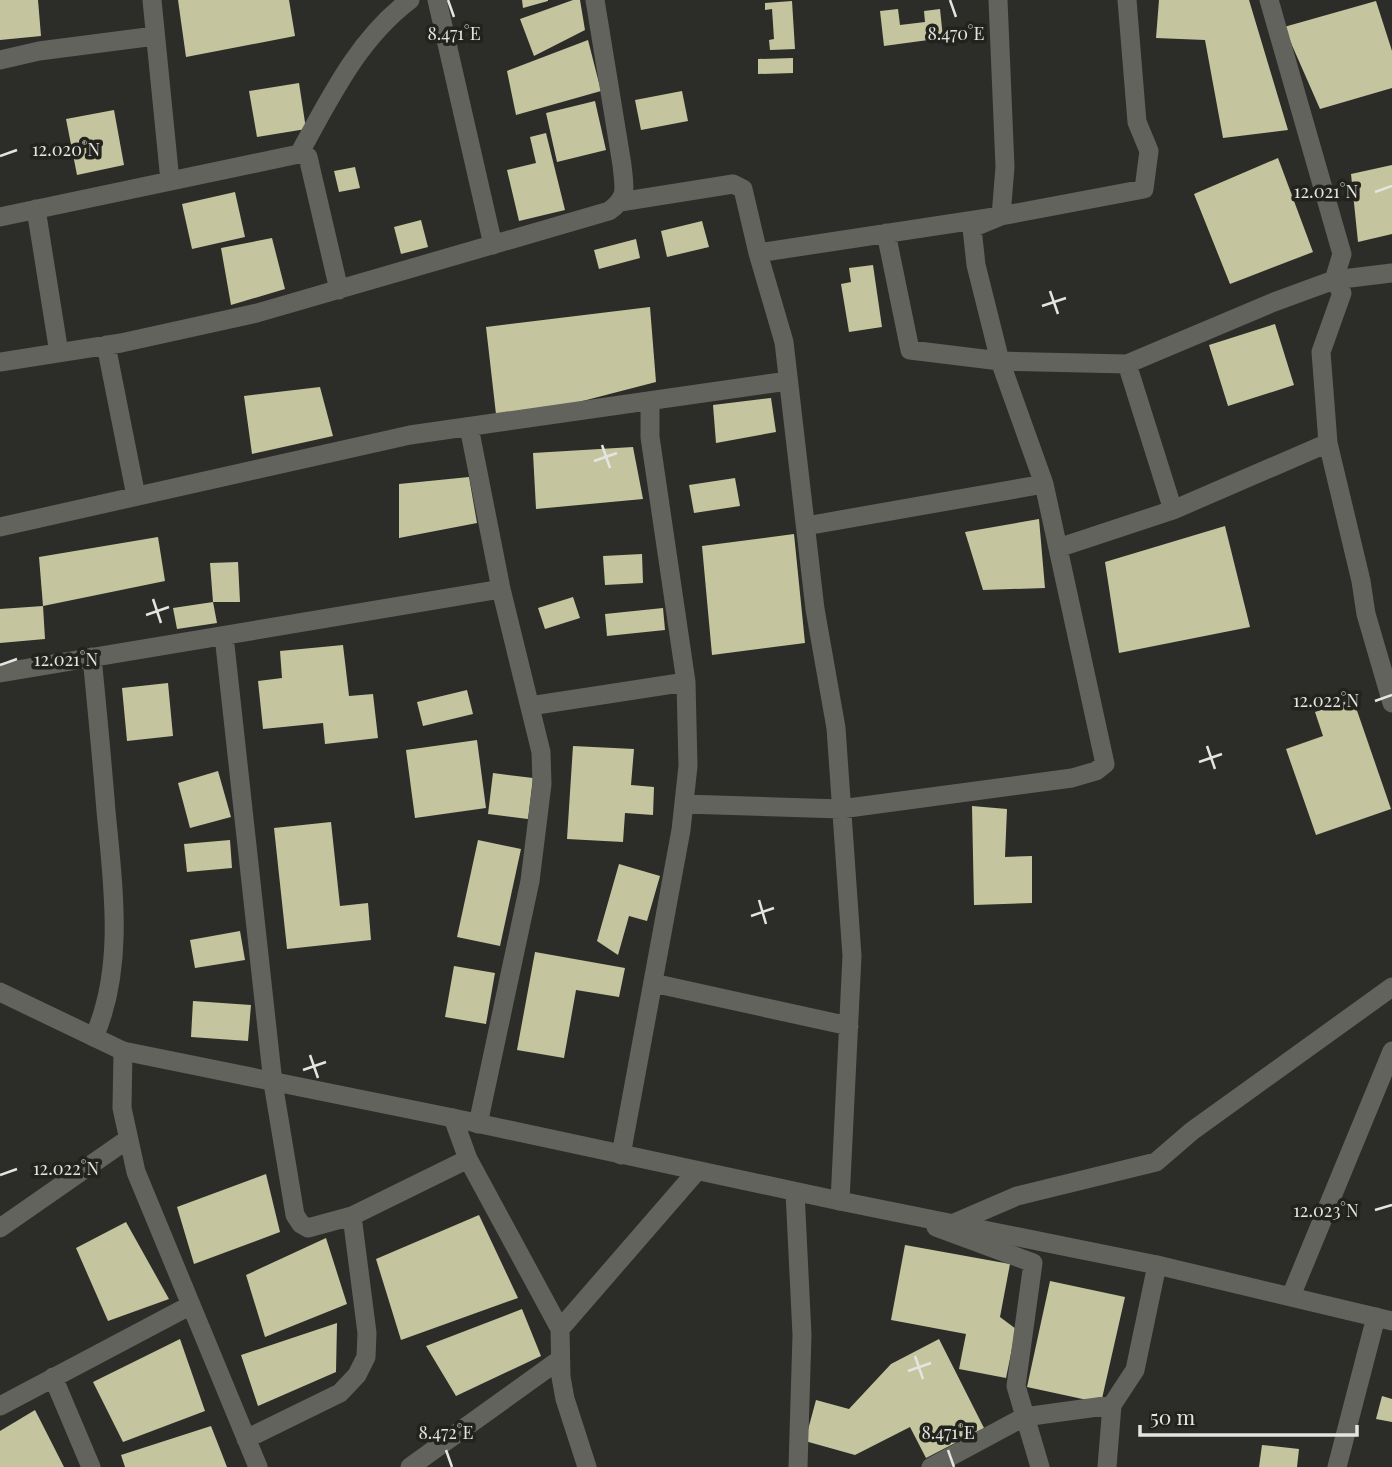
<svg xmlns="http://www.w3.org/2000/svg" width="1392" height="1467" viewBox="0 0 1392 1467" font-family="'Playfair Display',serif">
<rect width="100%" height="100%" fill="#2c2d28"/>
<!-- building -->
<path fill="#c4c59e" d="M0,0h38l3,36 -41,4z
M178,0h111l6,36 -109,21z
M522,0h26v1l-25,7z
M573,0h7l5,30 -51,26 -14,-37z
M1159,0h90l39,130 -65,8 -18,-98 -49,-2z
M792,1l3,48 -25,1 -1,-10 5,-1 -2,-30 -7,1v-7z
M1376,1l16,50v37l-72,21 -36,-82z
M898,9l2,16 25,-3 -1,-11 16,-2 3,29 -59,8 -4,-35z
M588,40l13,51 -85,24 -9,-44z
M793,58v15l-35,1v-15z
M299,83l7,46 -49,8 -8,-46z
M682,91l6,30 -47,9 -6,-30z
M595,101l11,49 -49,12 -11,-49z
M114,110l10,55 -47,10 -11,-56z
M546,133l19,77 -46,11 -12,-51 29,-7 -6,-26z
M1278,158l35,94 -83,32 -36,-90z
M1392,165v69l-34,8 -7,-68z
M355,167l5,21 -21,4 -5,-21z
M235,192l10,45 -53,12 -10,-45z
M421,220l7,27 -27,7 -7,-27z
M702,221l7,26 -42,10 -6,-26z
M272,238l13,51 -54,16 -10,-57z
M636,239l4,19 -41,11 -5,-19z
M873,265l9,62 -33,5 -8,-48 10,-2 -2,-14z
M650,307l6,75 -159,41 -11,-96z
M1275,324l19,61 -66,21 -19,-61z
M320,387l13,49 -81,18 -8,-58z
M771,398l5,34 -60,11 -3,-38z
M633,447l10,52 -107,10 -3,-56z
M469,477l8,46 -78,15v-54z
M735,478l5,28 -46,7 -5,-28z
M1039,519l6,69 -62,2 -18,-58z
M1225,526l25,101 -131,26 -14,-91z
M794,534l11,109 -93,12 -10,-109z
M158,537l7,44 -122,25 -4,-49z
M642,554l1,29 -38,2 -2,-29z
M238,562l2,40h-27l-3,-39z
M573,597l7,21 -35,11 -7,-21z
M213,602l4,21 -40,6 -4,-21z
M43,606l2,33 -45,4v-34z
M663,608l2,22 -58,6 -2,-22z
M343,645l6,51 24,-2 5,44 -53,6 -2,-21 -60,6 -5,-48 24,-3 -2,-27z
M168,683l5,53 -46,5 -5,-53z
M467,690l6,24 -50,12 -6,-24z
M1353,699l38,110 -75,26 -30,-86 37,-13 -8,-24z
M477,740l9,68 -71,10 -9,-68z
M573,746l61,3 -3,36 23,2 -1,28 -28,-2 -2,29 -56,-3z
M218,771l13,46 -41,11 -12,-45z
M493,773l40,5 -5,41 -40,-5z
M972,806l35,3 -2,48 27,-1v47l-58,2z
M331,822l9,84 28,-3 3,37 -84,9 -13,-121z
M230,840l2,28 -45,4 -3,-28z
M478,840l43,9 -21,97 -43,-9z
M619,864l41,12 -13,45 -18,-5 -11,39 -21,-14z
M240,931l5,29 -50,8 -5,-28z
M535,952l90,16 -6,29 -43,-7 -12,68 -47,-8z
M454,966l41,7 -9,51 -41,-7z
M193,1001l58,4 -3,36 -57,-4z
M266,1174l14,58 -86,32 -17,-57z
M479,1215l39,83 -117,42 -25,-81z
M126,1222l43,77 -61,22 -32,-73z
M326,1238l21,66 -82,33 -19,-62z
M905,1245l105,19 -10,53 16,12 -10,49 -47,-9 7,-35 -75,-14z
M1050,1281l75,16 -24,106 -74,-16z
M522,1309l19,47 -85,40 -30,-50z
M337,1323l-1,49 -78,34 -17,-51z
M180,1339l25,72 -82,31 -30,-60z
M939,1339l45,89 -58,30 -16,-31 -55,28 -50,-14 11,-41 33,9 42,-45z
M1382,1396l10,3v23l-16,-3z
M35,1410l29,57h-64v-36z
M211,1426l16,41h-102l-4,-12z
M1262,1445l37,4 -2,18h-38z"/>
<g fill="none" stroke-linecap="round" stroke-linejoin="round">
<!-- minor -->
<path stroke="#62635d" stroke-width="19" d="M152,0l18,181
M437,0l56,245
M1269,0l73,254 -8,26 8,13 -21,59 7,91 33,138 5,33 26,89
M0,60l39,-9 116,-15
M299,154c31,-56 59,-115 111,-154
M620,202l113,-18 10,5 15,64 26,89 31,267 21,119 16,228 -12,245
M36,209l23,144
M0,217l299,-63 9,3 31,133
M886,233l24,117 90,11 127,3 147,-62 60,-22 58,-7
M758,253l243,-37 143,-27 5,-38 -12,-29 -10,-122
M106,345l30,151
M0,362l121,-19 136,-30 352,-102c20,-14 15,-24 13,-46l-27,-165
M1127,364l46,146
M469,427l32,162 40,163 1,32 -12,97 -52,243
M806,526l238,-42
M0,527l410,-92 378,-54
M1058,548l115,-38 155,-67
M224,636l49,447 22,132 6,9 7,4 44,-12 116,-57
M92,657c5,51 10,103 14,154 7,74 19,156 -12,226
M0,673l501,-84
M530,706l156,-24
M684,804l157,5 231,-31 24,-7 9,-7 -61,-280 -44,-123 -24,-96 -4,-37 29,-12 4,-49 -7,-167
M653,983l196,43
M123,1051l-1,57 14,64 122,295
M453,1118l15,41 92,170 1,48 4,22 22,68
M621,1155l60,-325 7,-64 -2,-84 -36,-245v-36
M795,1192l7,143 -4,132
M952,1224l65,-28 139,-34 36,-31 200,-144
M936,1227l97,36 -17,123 24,81
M0,1228l128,-89
M1291,1296l101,-245
M560,1329l137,-158
M53,1377l38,90
M0,1406l191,-101
M246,1439l94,-46 17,-18 9,-18 1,-24 -15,-117
M410,1467l149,-107
M931,1467l93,-50 88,-12
M1107,1467l5,-62 23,-35 22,-105
M1337,1467l39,-150"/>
<!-- tertiary -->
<path stroke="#62635d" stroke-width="19" d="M0,992l123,59 330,67 387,83 317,64 235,56"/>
</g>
<!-- ticks -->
<path fill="none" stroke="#e4e4e0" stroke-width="2.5" d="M448,0l6,17M950,0l6,17M0,156l17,-6M1375,192l17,-6M1050,291l8,23M1042,306l24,-8M602,445l8,23M594,461l23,-8M153,599l8,24M146,615l23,-8M0,665l17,-6M1375,701l17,-6M1207,746l8,23M1199,762l23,-8M759,900l7,24M751,916l23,-8M310,1055l8,23M303,1070l23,-8M0,1175l17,-6M1375,1210l17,-5M915,1356l8,23M908,1371l23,-8M446,1450l6,17M948,1450l6,17"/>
<g font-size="18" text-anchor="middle" fill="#e4e4e0" stroke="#23231e" stroke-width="7" stroke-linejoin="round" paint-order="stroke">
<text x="454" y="40">8.471°E</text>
<text x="956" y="40">8.470°E</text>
<text x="66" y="156">12.020°N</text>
<text x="1326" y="198">12.021°N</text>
<text x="66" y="666">12.021°N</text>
<text x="1326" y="707">12.022°N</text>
<text x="66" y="1175">12.022°N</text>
<text x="1326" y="1217">12.023°N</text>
<text x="446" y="1439">8.472°E</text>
<text x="948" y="1439">8.471°E</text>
</g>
<!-- scale -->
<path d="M1140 1425v10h217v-10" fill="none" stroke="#e4e4e0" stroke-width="3.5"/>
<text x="1150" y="1425" font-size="21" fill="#e4e4e0" stroke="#23231e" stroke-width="5" paint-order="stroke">50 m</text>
</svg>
